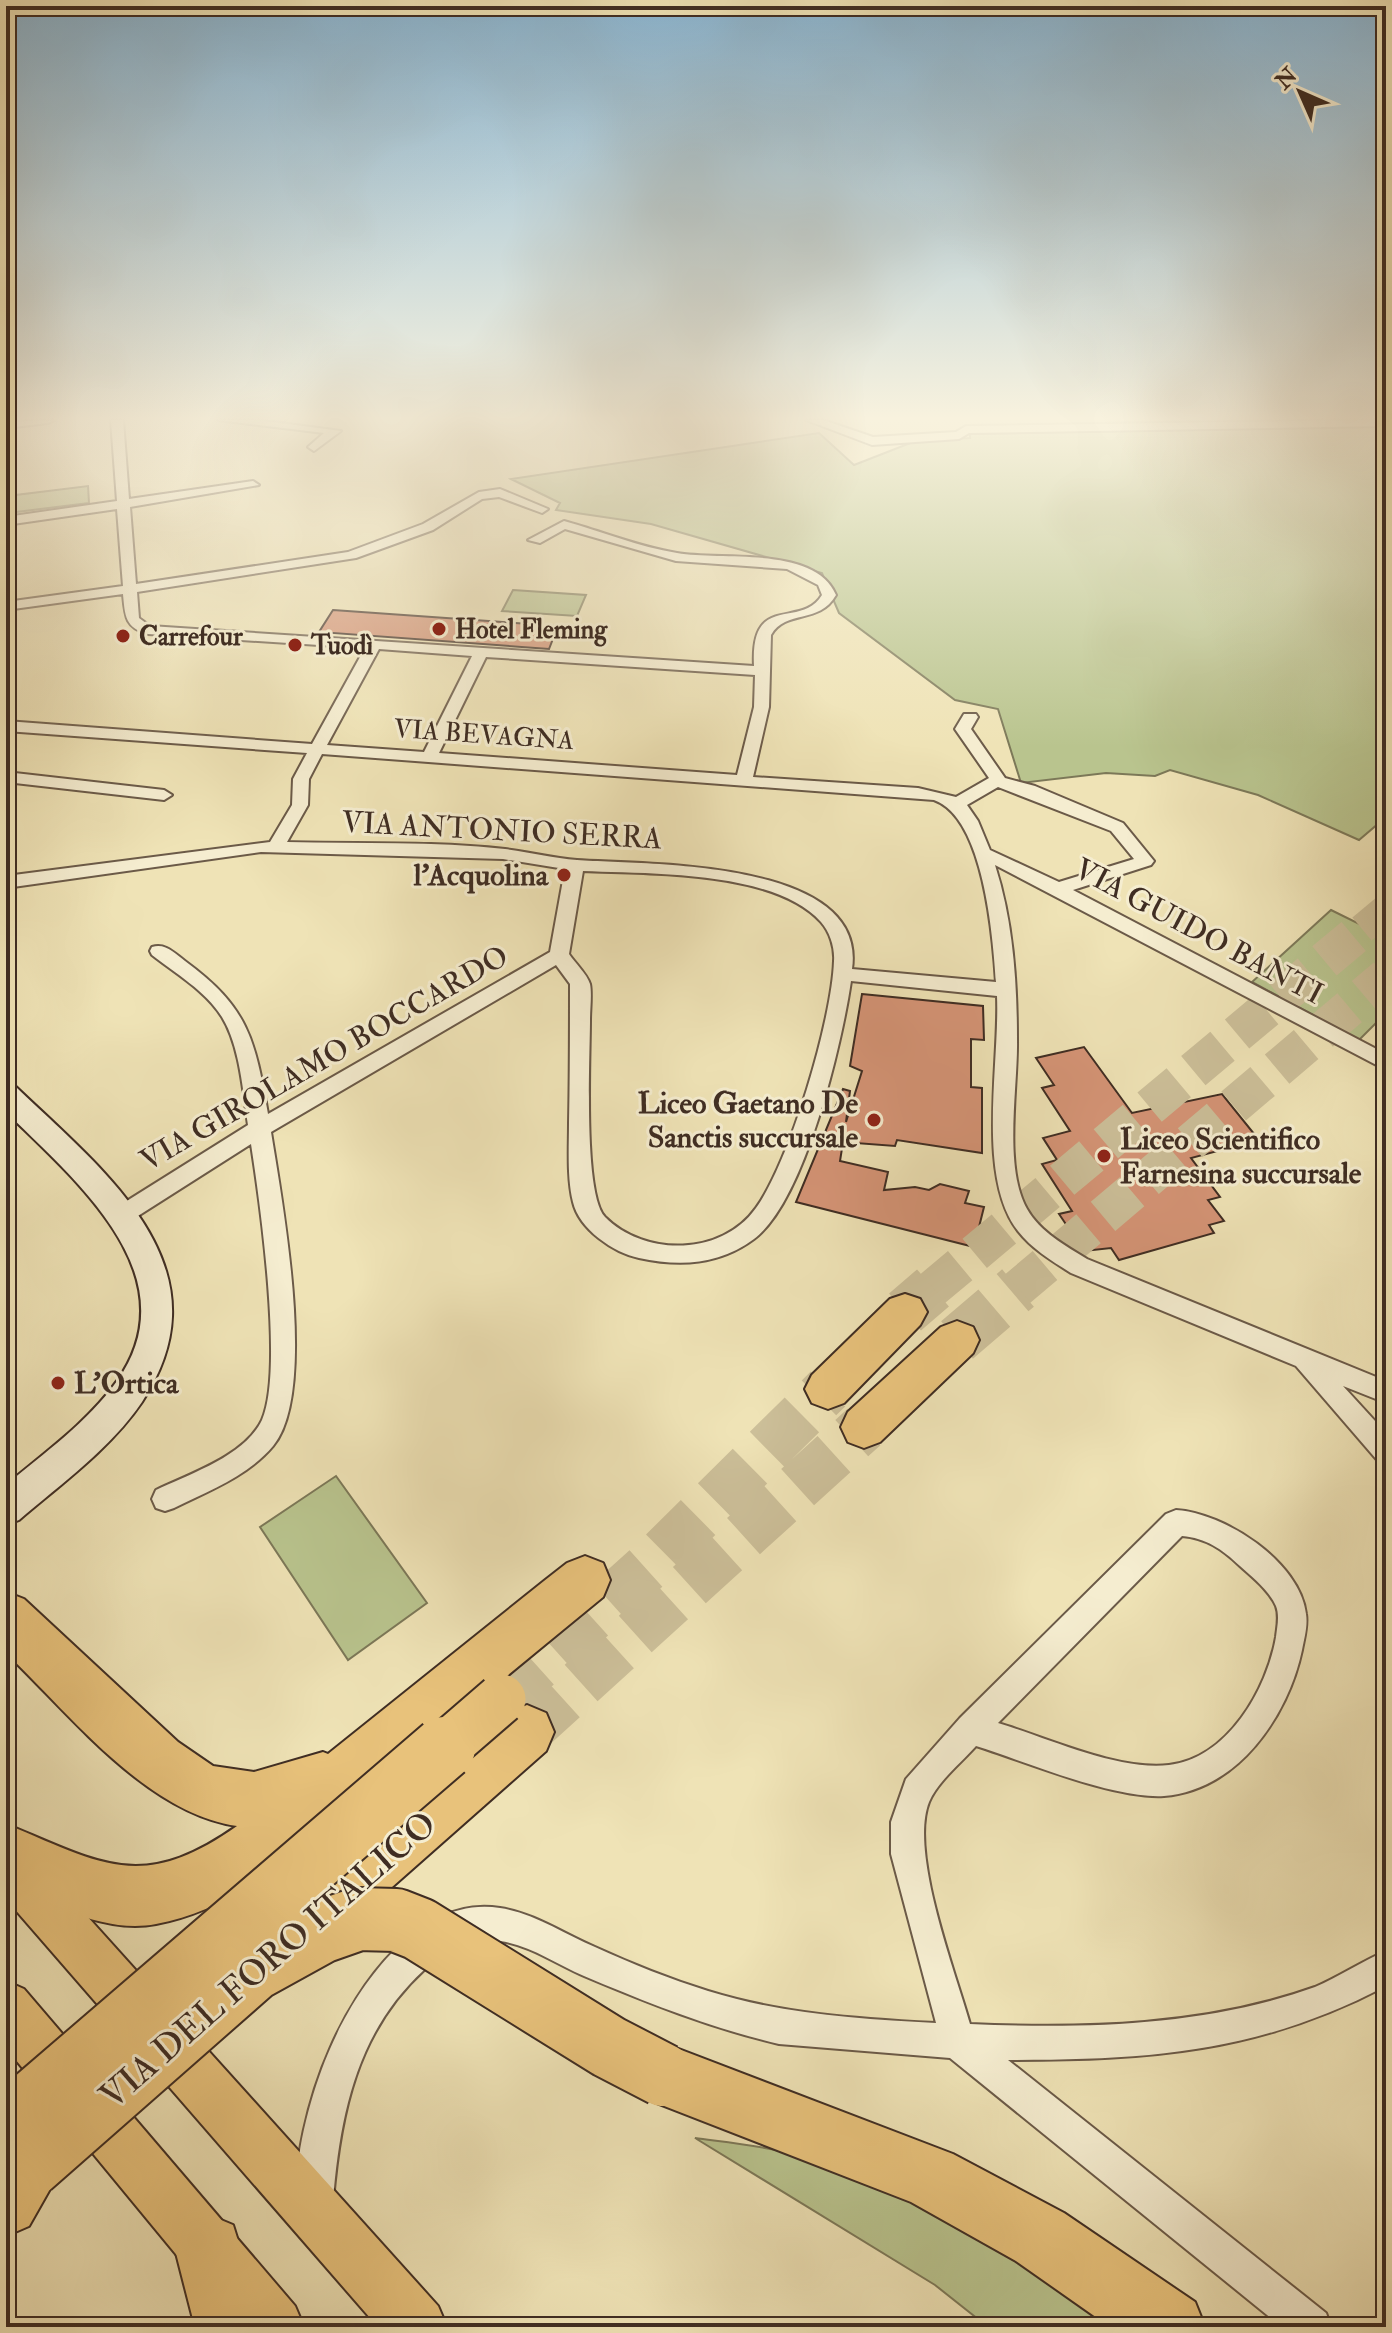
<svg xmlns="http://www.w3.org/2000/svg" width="1392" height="2333" viewBox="0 0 1392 2333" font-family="'IM FELL Double Pica',serif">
<rect width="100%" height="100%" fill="#efe3b6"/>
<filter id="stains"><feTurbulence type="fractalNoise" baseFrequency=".0025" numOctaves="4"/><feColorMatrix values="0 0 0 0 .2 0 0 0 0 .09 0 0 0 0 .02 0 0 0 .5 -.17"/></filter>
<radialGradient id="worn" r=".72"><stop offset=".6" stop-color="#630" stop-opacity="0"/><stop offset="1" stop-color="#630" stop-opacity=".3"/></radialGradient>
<!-- green -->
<path fill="#b9c48e" stroke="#7c7858" stroke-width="2" d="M1386,426v391l-27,23 -101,-45 -88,-25 -15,6 -49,-3 -85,10 -23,-74 -43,-9 -116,-87 -17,-40 -171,-49 -95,-14 4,-7 -49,-24 308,-46 35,32 64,-25 52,-2v-4z
M88,486l1,17 -81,10v-17z
M513,590l73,5 -9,21 -75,-5z
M1331,910l55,27v76l-27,27 -107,-58z
M336,1476l91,127 -79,57 -88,-133z
M695,2138c30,4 61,7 90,14 120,28 229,103 327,175h-124l-53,-42z"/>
<!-- building -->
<path fill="#d59476" stroke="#3f2d23" stroke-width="2" d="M333,610l225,16 -9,23 -230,-17z
M862,994l121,12 1,34 -13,-1v48l11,1v65l-85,-13 -2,6 -52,-4 -3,19 48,11 -4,18 31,-3 14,3 11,-6 29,7 -4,12 19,4 -10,40 -178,-45 47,-113 7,2 -4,31 16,-51 -12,-5z
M1084,1047l48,66 90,-19 37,46 -68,18 29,39 -12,3 16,21 -15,4 5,8 -95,27 -8,-12 -27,3 -25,-37 13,-3 -30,-47 15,-4 -14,-22 27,-7 -28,-43 12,-3 -18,-27z"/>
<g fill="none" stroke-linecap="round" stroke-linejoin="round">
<!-- highway-tunnel-far2 -->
<path stroke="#ccbf99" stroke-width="30" stroke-dasharray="30 15" stroke-linecap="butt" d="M1362,929l24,-20"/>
<!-- highway-tunnel-far1 -->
<path stroke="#ccbf99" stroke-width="38" stroke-dasharray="38 19" stroke-linecap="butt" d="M931,1290l434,-363
M1016,1290l370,-313"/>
<!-- highway-tunnel -->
<path stroke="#ccbf99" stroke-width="49" stroke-dasharray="49 24" stroke-linecap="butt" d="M905,1312l28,-24
M957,1340l61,-52
M501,1699l150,-135 177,-175
M527,1732l337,-305"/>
<defs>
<path id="street" d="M54,420l-6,3 -42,5v-6z
M111,420h12l6,79 124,-18 6,4 -129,22 6,77 212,-32 75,-28 56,-32 21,-3 48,20 -6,4 -43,-16 -17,2 -49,31 -77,28 -219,34 2,26 11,8 604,40c-4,-75 47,-36 68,-71l-4,-10 -31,-16 -111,-8 -111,-32 -25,14 -12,-3 36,-19c37,10 75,26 113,32 45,8 138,-8 159,42 -17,30 -50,14 -65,40l-2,72 -16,70 165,11 38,9 33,-19 -34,-49 9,-15h12l2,3 -7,12 34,49 30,8 88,37 31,38 -3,4 -78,25 313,164v16l-391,-205c18,56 22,116 22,175 1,47 -14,127 10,169 13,23 39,37 60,50l299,122v22l-43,-17 43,47v31l-9,-4 -81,-94 -225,-93c-19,-12 -39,-24 -53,-42 -42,-54 -18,-168 -21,-235l-146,-15c-9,62 -46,220 -97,258 -35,26 -74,28 -115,19 -25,-5 -60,-29 -66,-56 -6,-24 -4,-54 -4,-79 1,-46 1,-93 1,-139l-14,-19 -285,167c11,69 47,260 2,314 -25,30 -65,45 -99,62l-9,3 -9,-3 -4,-9 4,-9c33,-16 89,-34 106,-70 22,-49 -2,-218 -11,-276l-121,77h-16l-3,-6 3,-6 134,-84c-5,-33 -8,-79 -26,-108 -16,-26 -46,-43 -70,-62l-2,-4 2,-4c14,-4 22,6 33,14 63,46 70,78 83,153l282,-162 15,-83 -62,-10 -242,-7 -255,36v-12l264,-34 22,-37 1,-26 14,-26 -301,-22v-10l306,23 53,-96 -217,-14c-23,-6 -23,-18 -25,-40l-117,16v-8l117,-16 -6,-77 -111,16v-8l111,-16zM379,649l93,7 -48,96 -97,-7zM486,657l269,18 -1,32 -17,68 -298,-22zM322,754l612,46c50,18 59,136 62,182l-144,-13c16,-111 -208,-104 -275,-109 -24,-2 -48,-8 -72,-11 -71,-8 -146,-5 -218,-7l21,-37 1,-26zM998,787l113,44 23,28 -75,23 -69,-32 -12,-29 -11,-16zM583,871c65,3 191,-1 238,51 9,10 14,26 13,39 -2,59 -44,200 -78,247 -34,48 -111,49 -151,9 -22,-23 -15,-159 -15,-197 0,-11 2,-26 0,-36 -3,-10 -15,-21 -21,-30z
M218,420h40l83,11 -27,20 -6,-4 16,-14z
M806,420h17l50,17 83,-5 10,-6 395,-6h25v6l-417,7 -10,6 -87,6z
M6,772l158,18 8,5 -8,5 -158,-18z
M1176,1510c49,3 124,52 130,104 2,12 -2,25 -4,36 -14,66 -64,140 -138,146 -51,3 -137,-34 -188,-50 -14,16 -39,36 -47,56 -20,50 26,169 41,222 115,5 236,2 345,-37 24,-10 47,-26 71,-36v35c-128,67 -236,74 -378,74l318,253 5,14h-49l-332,-269 -171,-14c-68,-16 -131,-41 -195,-68 -28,-12 -54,-31 -84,-35 -31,-5 -54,9 -76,29 -67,61 -84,144 -91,231l-5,13 -13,5 -13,-5c-16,-39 11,-127 28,-165 27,-63 89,-154 170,-141 34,5 64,26 95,39 37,17 75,32 113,44 74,23 151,28 228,32l-45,-169v-32l15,-43 54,-61 206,-204zM1182,1536c24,2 40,13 58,30 12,11 29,24 36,40 4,10 1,21 0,31 -9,52 -48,121 -107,128 -51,6 -121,-27 -171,-42z"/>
<path id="secondary" d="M6,1084l10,3c90,86 214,181 126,315 -31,46 -81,82 -123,118l-13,5v-40c38,-32 82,-63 111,-104 75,-105 -42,-201 -111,-269z"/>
<path id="primary" d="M6,1837l17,8 415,461 9,21h-69l-372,-428z
M6,1981l18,8 271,317 9,21h-68l-230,-279z"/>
<path id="highway" d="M905,1294l15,5 7,13 -7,13 -76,78 -16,6 -16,-6 -7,-14 7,-14 78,-76z
M957,1321l16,6 6,13 -6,13 -93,89 -16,6 -16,-6 -7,-15 7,-15 93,-85z
M585,1556l18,7 7,17 -7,17c-61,50 -122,100 -182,151 -75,63 -165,158 -265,176 -51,10 -105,-20 -150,-41v-59c96,40 136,69 231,2 -91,-13 -167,-112 -231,-173v-61l18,7 154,143 35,24 41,6 69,-20 5,2 216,-173 23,-18z
M527,1705l19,8 8,19 -8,19 -223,197 -21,9 -21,-9 -9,-21 9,-21 227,-193z
M663,2043l290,111 111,59 131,89 10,25h-95l-94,-66 -105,-59 -270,-105 -10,-22 10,-22z
M30,2133l23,10 10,23 -34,60 -23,10v-92z
M209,2215l24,10 32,102h-70l-20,-78 10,-24z"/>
</defs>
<!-- street casing -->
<use href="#street" stroke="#6b5a48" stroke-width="4"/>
<!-- secondary casing -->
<use href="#secondary" stroke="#3f2d23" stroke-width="4"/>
<!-- primary casing -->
<use href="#primary" stroke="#3f2d23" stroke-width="4"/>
<!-- highway casing -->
<use href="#highway" stroke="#3f2d23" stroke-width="4"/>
<!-- street -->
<use href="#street" fill="#f5edd0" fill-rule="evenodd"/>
<!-- secondary -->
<use href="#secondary" fill="#f5edd0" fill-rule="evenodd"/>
<!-- primary -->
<use href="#primary" fill="#e8c27b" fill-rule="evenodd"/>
<!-- highway -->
<use href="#highway" fill="#e8c27b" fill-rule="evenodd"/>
<defs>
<path id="highway-bridge-far1" d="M442,1750l59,-51"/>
<path id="highway-bridge" d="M6,2125l438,-377
M30,2166l224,-197 67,-37 37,-13 38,1 23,9 190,118 54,28"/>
</defs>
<!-- highway-bridge-far1 casing -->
<use href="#highway-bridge-far1" stroke="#3f2d23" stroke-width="53" stroke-linecap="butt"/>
<!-- highway-bridge casing -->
<use href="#highway-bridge" stroke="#3f2d23" stroke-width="66" stroke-linecap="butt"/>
<!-- highway-bridge-far1 -->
<use href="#highway-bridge-far1" stroke="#e8c27b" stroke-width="49"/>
<!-- highway-bridge -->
<use href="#highway-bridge" stroke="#e8c27b" stroke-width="62"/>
</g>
<!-- sky -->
<linearGradient id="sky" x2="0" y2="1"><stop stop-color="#8ab7d5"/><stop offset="0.56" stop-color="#f8f2de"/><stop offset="1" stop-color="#f8f2de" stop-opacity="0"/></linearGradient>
<rect width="1392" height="747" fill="url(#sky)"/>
<!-- markers -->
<g fill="#8f2418" stroke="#f5edd0" stroke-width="3">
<circle cx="439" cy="629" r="8"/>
<circle cx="123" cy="636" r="8"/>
<circle cx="295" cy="645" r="8"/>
<circle cx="564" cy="875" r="8"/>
<circle cx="874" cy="1120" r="8"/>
<circle cx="1104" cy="1156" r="8"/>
<circle cx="58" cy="1383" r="8"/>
</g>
<g text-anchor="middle" stroke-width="6" stroke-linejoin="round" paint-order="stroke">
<!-- far-poi labels -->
<g font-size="26" font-weight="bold" fill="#3f2d23" stroke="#f5edd0" text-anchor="start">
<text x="455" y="638">Hotel Fleming</text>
<text x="139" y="645">Carrefour</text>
<text x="311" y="654">Tuodì</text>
</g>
<!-- far-street labels -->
<g font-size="26" fill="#3f2d23" stroke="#f5edd0">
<text transform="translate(484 734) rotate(4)" y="9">VIA BEVAGNA</text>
</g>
<!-- street labels -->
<g font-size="30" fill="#3f2d23" stroke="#f5edd0">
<text transform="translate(502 830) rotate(3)" y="10">VIA ANTONIO SERRA</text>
<text transform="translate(1199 931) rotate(28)" y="10">VIA GUIDO BANTI</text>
<text transform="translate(324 1058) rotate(-30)" y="10">VIA GIROLAMO BOCCARDO</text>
</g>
<!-- poi labels -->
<g font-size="30" font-weight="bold" fill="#3f2d23" stroke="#f5edd0" text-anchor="end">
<text x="548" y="885">l'Acquolina</text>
<text x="858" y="1113">Liceo Gaetano De<tspan x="858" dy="34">Sanctis succursale</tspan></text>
<text x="1120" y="1149" text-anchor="start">Liceo Scientifico<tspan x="1120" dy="34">Farnesina succursale</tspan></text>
<text x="74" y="1393" text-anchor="start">L'Ortica</text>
</g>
<!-- near-street labels -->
<g font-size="36" fill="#3f2d23" stroke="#f5edd0">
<text transform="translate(267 1959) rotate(-41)" y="13">VIA DEL FORO ITALICO</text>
</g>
</g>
<!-- margin -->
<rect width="1392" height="2333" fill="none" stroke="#efe3b6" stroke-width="32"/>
<rect x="8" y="8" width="1376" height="2317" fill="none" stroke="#3f2d23" stroke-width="4"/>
<rect x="16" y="16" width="1360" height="2301" fill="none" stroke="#3f2d23" stroke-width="2"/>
<!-- north arrow -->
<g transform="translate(1300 92) rotate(315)" stroke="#f5edd0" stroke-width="6" paint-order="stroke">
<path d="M0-6L14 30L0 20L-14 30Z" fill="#3f2d23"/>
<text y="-12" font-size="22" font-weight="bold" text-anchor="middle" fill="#3f2d23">N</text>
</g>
<rect width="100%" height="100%" filter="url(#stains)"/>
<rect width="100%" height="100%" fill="url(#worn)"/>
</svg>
